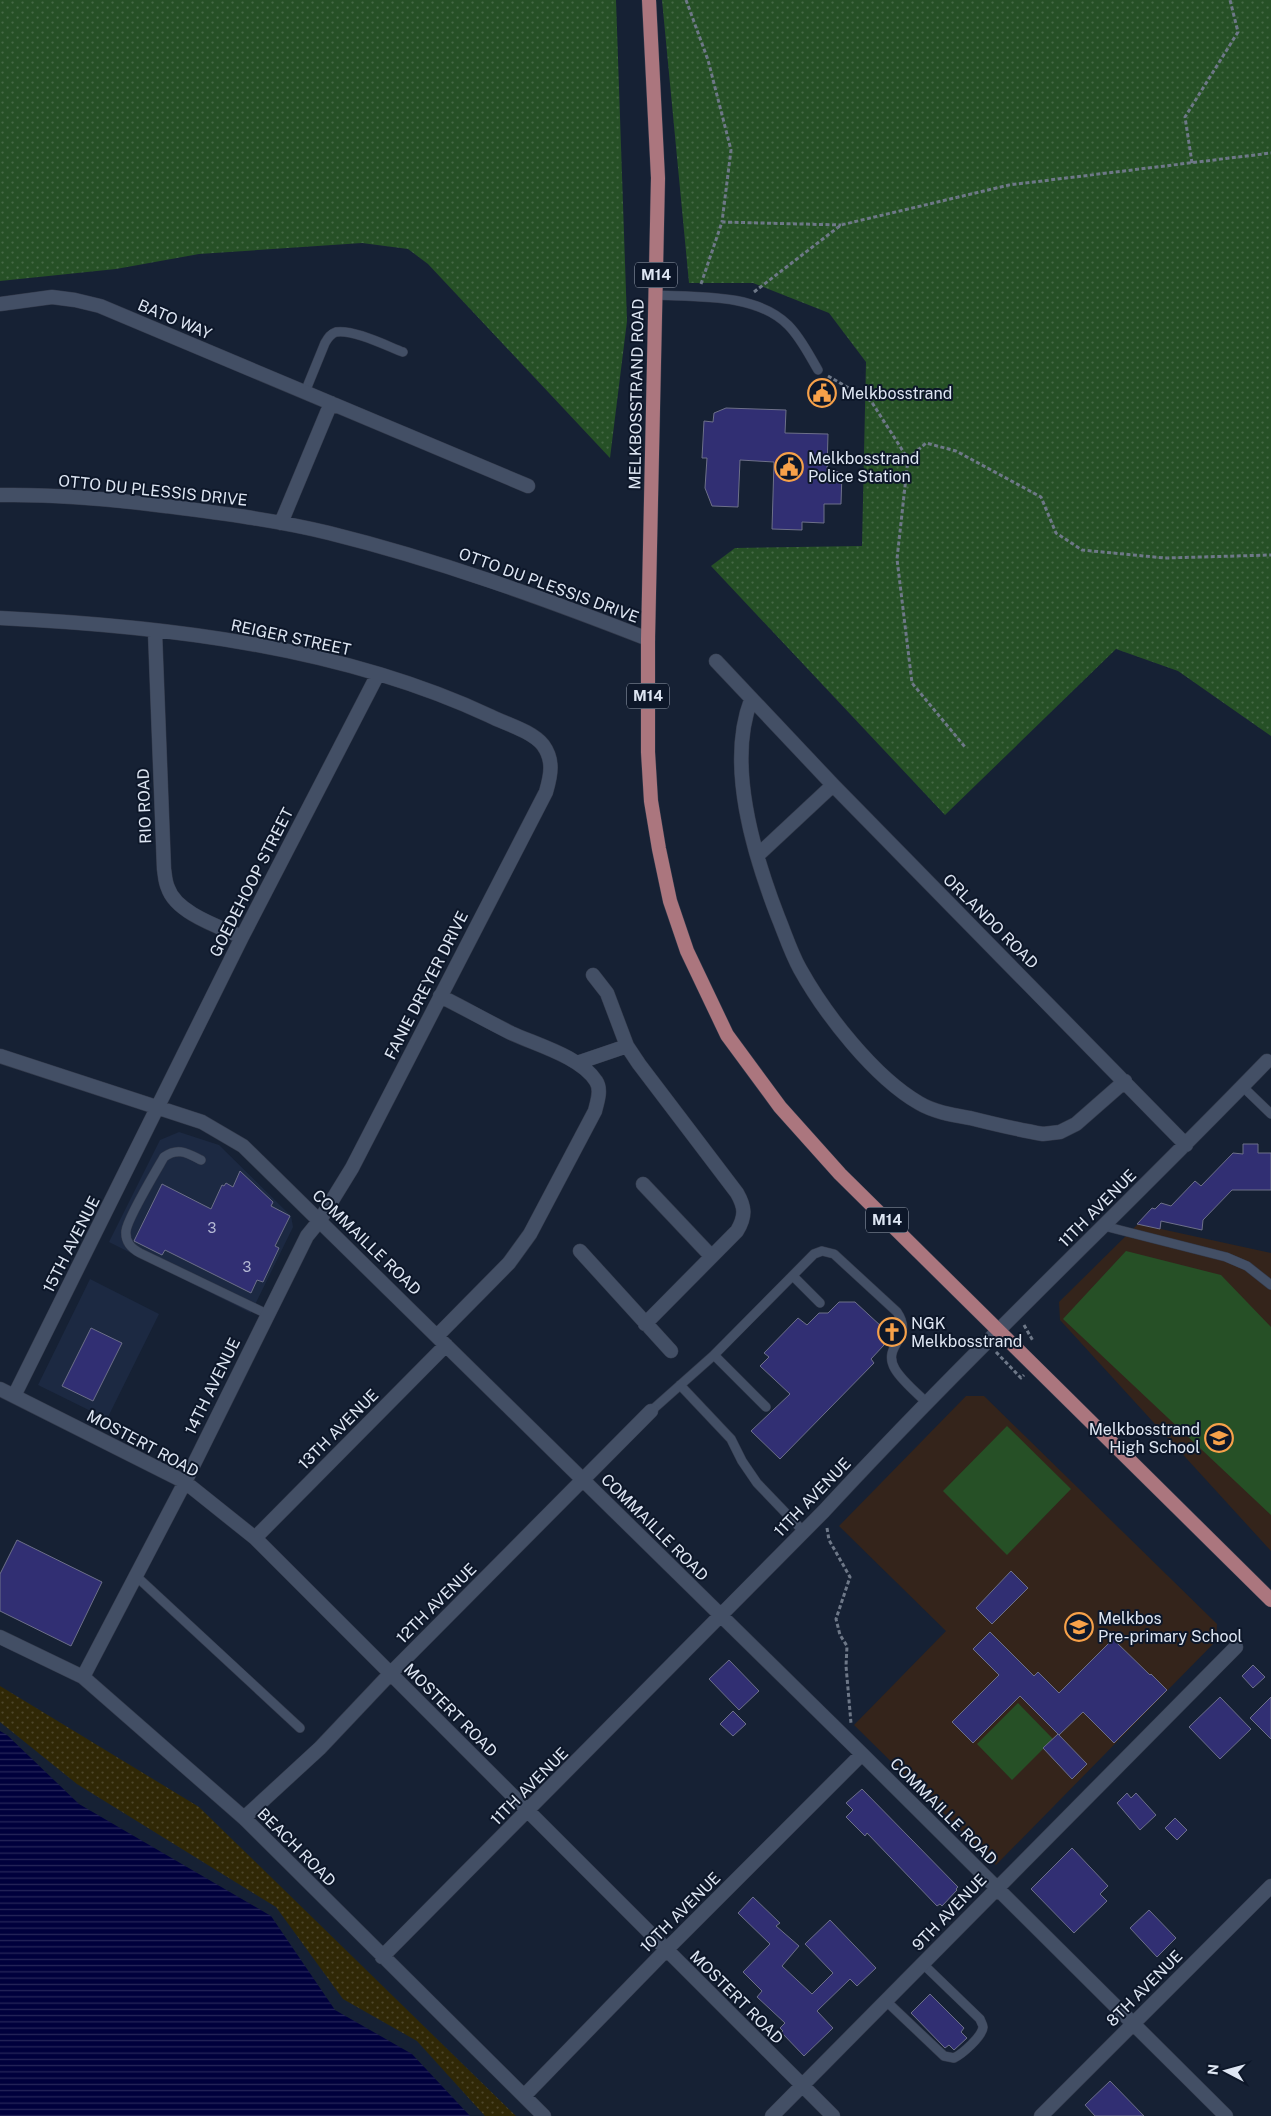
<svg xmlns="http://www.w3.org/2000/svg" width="1271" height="2116" viewBox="0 0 1271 2116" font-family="'Public Sans',sans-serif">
<defs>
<pattern id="grass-dots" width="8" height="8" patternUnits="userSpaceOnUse" patternTransform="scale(1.25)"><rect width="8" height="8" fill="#265026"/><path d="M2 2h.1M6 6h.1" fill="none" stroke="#456946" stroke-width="1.8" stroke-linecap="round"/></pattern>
<pattern id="sand-dots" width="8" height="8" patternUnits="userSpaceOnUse" patternTransform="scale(1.25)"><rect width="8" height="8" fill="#302806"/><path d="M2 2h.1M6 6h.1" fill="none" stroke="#4e472b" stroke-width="1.8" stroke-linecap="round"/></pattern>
<pattern id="water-rules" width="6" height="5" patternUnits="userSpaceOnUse" patternTransform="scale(1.25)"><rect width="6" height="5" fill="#00003c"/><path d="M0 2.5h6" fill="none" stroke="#252559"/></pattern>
</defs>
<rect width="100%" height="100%" fill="#162134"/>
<!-- built -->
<path fill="#1c2942" d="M179,1132l40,13 72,71 2,11 -42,86 -142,-71 51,-102z
M90,1279l69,35 -52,105 -69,-34z"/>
<!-- education -->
<path fill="#34241b" d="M1138,1224l133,29v298l-211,-231 -1,-18z
M966,1396h18l233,228 -1,17 -220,224 -142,-140 92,-94 -107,-105z"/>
<!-- grass -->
<path fill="url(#grass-dots)" d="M0,0h616l11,321 -17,137 -182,-194 -20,-15 -46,-6 -163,11 -83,15 -116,12z
M662,0h609v736l-93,-65 -62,-22 -171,166 -234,-249 24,-18 127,-2 4,-184 -37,-49 -76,-30h-64z"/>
<!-- sand -->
<path fill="url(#sand-dots)" d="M0,1686l199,121 317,309h-31l-68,-75 -74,-42 -67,-92 -199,-123 -77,-62z"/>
<!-- green -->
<path fill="#265026" d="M1126,1251l95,24 50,52v188l-208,-196z
M1007,1426l64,63 -64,66 -64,-64z
M1018,1703l35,36 -41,41 -35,-36z"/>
<!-- water -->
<path fill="url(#water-rules)" d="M0,1731l7,4 72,69 192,112 64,94 77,44 58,62h-470z"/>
<!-- building -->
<path fill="#312f73" stroke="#6d7089" d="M726,408l60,2 -1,23 43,1 -1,37 15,1 -1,32h-17v19l-22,-1v8l-30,-1 2,-67 -34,-2 -2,47 -26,-1 -7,-18 2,-30h-5l2,-37 9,1 1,-9z
M1243,1144h15v9h13v37h-39l-29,30 -1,10 -41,-9 -1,8 -23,-5 15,-16 3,1 6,-6 10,3 24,-25 6,5 32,-33 10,1z
M240,1171l33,31 -2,4 19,10 -15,30 4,2 -16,34 -6,-2 -6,13 -86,-43 -3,5 -28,-14 28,-57 49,25 11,-24 2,1 2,-3 7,4z
M839,1302h16l27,25 2,18 -13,14 3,4 -94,96 -29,-28 39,-37 -30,-28 9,-9 -5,-4 34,-35 9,7 12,-12h9z
M91,1328l31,15 -29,58 -31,-15z
M17,1540l85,42 -31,64 -71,-35v-37z
M1011,1571l17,17 -36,36 -16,-16z
M990,1632l44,44 4,-4 21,21 54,-54 37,36 1,-1 16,16 -53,53 -31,-31 -24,23 -39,-39 -47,47 -21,-21 47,-47 -26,-26z
M729,1660l30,31 -20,19 -30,-31z
M1253,1665l12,12 -12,11 -11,-12z
M1220,1697l31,32 -31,30 -31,-32z
M1271,1697v42l-21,-21z
M733,1711l13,13 -13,12 -13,-12z
M1058,1734l29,30 -15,15 -29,-31z
M862,1789l96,98 -2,2 1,1 -15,16 -2,-2 -3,2 -70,-73 -2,3 -19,-19 7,-7 -7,-7z
M1127,1793l4,5 5,-5 20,22 -16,15 -23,-27z
M1175,1818l12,12 -10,10 -12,-12z
M1072,1848l36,38 -8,8 7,7 -33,32 -43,-44z
M753,1897l27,26 -4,3 23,20 -17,20 30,28 21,-21 -28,-29 25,-24 46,48 -19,18 -7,-7 -33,32 16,17 -29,28 -23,-24 2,-1 -3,-3 5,-5 -28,-26 5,-6 -19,-19 27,-28 -32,-31z
M1149,1910l27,28 -19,19 -27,-29z
M930,1994l34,34 -3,4 6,6 -13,12 -5,-5 -4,3 -34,-35z
M1110,2081l34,35h-49l-10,-11z"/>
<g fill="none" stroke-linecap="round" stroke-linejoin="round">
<defs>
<path id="service" d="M655,295c42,2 101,-2 133,30 13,13 21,30 30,45
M305,392l20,-49c3,-5 5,-9 11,-11 17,-3 51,14 67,20
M1242,1086l29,28
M201,1160c-14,-7 -23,-13 -37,-3 -8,14 -37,62 -38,74 -1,11 5,17 14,22l127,61
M1104,1226l122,31 21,9 24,19
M793,1276l27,27
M714,1355l52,52
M680,1385l51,54 11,22 15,22 47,49
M651,1411l63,-56 100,-101 8,-3 12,3 63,58c18,26 -16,33 -2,57 7,12 22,24 32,34
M136,1576l164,152
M885,2000l59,56 10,2c8,-4 28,-21 29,-31 0,-2 -2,-5 -3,-8l-57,-55"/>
<path id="minor" d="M0,304l52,-7 23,3 25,6 428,180
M0,495c55,-1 111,4 165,11 55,7 111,14 164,27 109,27 214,65 319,106
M281,523l50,-120
M0,618c164,8 340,28 490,98 16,8 42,15 53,29 11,15 8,30 3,47l-194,376 -32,52 -13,16 -122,246 -102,195
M155,632l9,237c1,6 1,13 4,19 8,25 52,39 74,49
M716,661l117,124 353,360
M751,700c-25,65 3,155 27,217 7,17 13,36 22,52 25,45 74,108 119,134 15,9 34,12 51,15 24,6 49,12 73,16l17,-2 16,-8 49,-43
M758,855l75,-70
M593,975l14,18 20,53 12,18 98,129c8,14 9,23 0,38l-92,93
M0,1056l202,66 41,24 619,608 364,362
M577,1063l50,-17
M643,1184l68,72
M580,1251l91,100
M437,1336l72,-73 21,-29 65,-123c2,-9 7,-21 1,-30 -15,-24 -59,-36 -85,-48 -24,-12 -47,-25 -71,-37
M0,1389l185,93 70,56 578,578
M14,1396l228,-459 136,-263
M255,1538l191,-193
M0,1637l83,40 161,141 300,298
M244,1818l76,-70 70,-74 261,-263
M382,1957l442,-446c143,-155 297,-299 443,-450
M524,2096l142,-146 196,-196
M772,2116l464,-469
M1041,2116l230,-230"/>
<path id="primary" d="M649,0l9,178 -10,461v113l3,49 8,48 11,52 17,50 40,84 53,72 60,67 431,426"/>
</defs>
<!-- service casing -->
<use href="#service" stroke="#333a4b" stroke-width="10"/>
<!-- minor casing -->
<use href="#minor" stroke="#333a4b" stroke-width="15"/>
<!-- primary casing -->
<use href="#primary" stroke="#333a4b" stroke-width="15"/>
<!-- path -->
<path stroke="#6e7888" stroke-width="3" stroke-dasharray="4 2.5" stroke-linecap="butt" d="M686,0l22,60 23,90 -9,72
M1192,163l-7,-46 53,-85 -8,-32
M701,284l21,-62 119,3
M754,292l87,-67 168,-40 262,-32
M828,376l43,25 37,58 -11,100 15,124 53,64
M908,459l18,-16 30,8 85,46 15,36 26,17 83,8 106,-3
M1024,1325l9,16
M996,1352l25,26 3,-3
M827,1528l2,12 21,37 -14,42 4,16 7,11 -1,20 5,57"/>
<!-- service -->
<use href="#service" stroke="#434f65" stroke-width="9"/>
<!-- minor -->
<use href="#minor" stroke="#434f65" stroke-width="14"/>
<!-- primary -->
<use href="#primary" stroke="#ab767e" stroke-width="14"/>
</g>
<!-- icons -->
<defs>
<symbol id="civic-ring" viewBox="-11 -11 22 22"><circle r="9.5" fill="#0d1729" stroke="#f7a149" stroke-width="1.5"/><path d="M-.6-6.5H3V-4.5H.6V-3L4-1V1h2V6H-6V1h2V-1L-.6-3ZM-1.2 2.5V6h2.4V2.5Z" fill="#f7a149"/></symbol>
<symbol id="church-ring" viewBox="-11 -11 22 22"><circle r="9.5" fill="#0d1729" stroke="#f7a149" stroke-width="1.5"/><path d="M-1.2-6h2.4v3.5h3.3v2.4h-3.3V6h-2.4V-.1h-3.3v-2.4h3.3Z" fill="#f7a149"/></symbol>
<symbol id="school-ring" viewBox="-11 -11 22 22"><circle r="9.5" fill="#0d1729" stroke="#f7a149" stroke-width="1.5"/><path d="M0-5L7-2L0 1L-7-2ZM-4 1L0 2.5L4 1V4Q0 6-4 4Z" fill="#f7a149"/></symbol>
</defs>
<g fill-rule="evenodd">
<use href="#civic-ring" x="806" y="377" width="32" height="32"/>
<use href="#civic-ring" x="773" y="451" width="32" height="32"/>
<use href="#church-ring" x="876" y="1316" width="32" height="32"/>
<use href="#school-ring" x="1203" y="1422" width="32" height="32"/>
<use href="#school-ring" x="1063" y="1611" width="32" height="32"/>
</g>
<g text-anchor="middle" stroke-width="4" stroke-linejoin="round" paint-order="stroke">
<!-- number labels -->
<g font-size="14" fill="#b3b8d3">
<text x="212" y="1233">3</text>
<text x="247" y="1272">3</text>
</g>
<!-- shield labels -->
<g fill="#0d1729" stroke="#9fa8b6" stroke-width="1">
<rect x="635" y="262.5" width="42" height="25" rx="4"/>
<rect x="627" y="683.5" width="42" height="25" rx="4"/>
<rect x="866" y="1207.5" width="42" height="25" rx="4"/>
</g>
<g font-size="15" font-weight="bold" fill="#dee6f3">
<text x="656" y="280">M14</text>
<text x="648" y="701">M14</text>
<text x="887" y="1225">M14</text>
</g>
<!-- street labels -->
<g font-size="16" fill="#dee6f3" stroke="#0d1729">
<text transform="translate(175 319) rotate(23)" y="6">BATO WAY</text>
<text transform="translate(636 394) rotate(-89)" y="6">MELKBOSSTRAND ROAD</text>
<text transform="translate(153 490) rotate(6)" y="6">OTTO DU PLESSIS DRIVE</text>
<text transform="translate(549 585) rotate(20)" y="6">OTTO DU PLESSIS DRIVE</text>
<text transform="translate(291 637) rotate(12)" y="6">REIGER STREET</text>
<text transform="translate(144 806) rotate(-92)" y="6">RIO ROAD</text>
<text transform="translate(251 882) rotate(-63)" y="6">GOEDEHOOP STREET</text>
<text transform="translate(991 921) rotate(45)" y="6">ORLANDO ROAD</text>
<text transform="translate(426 985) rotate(-63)" y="6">FANIE DREYER DRIVE</text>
<text transform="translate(1097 1208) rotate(-45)" y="6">11TH AVENUE</text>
<text transform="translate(367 1242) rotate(44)" y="6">COMMAILLE ROAD</text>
<text transform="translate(71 1244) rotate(-63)" y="6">15TH AVENUE</text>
<text transform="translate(212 1386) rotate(-64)" y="6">14TH AVENUE</text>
<text transform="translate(338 1429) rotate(-45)" y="6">13TH AVENUE</text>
<text transform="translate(143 1443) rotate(28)" y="6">MOSTERT ROAD</text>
<text transform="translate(812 1497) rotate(-46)" y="6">11TH AVENUE</text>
<text transform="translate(655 1527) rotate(45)" y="6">COMMAILLE ROAD</text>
<text transform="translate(436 1603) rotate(-45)" y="6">12TH AVENUE</text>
<text transform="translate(451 1710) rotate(45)" y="6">MOSTERT ROAD</text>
<text transform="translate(529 1786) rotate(-45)" y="6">11TH AVENUE</text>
<text transform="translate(944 1811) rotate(45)" y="6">COMMAILLE ROAD</text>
<text transform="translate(297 1847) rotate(45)" y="6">BEACH ROAD</text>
<text transform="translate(680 1912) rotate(-45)" y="6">10TH AVENUE</text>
<text transform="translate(949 1912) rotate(-46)" y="6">9TH AVENUE</text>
<text transform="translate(1144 1988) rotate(-45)" y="6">8TH AVENUE</text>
<text transform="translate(737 1997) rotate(45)" y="6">MOSTERT ROAD</text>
</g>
<!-- poi labels -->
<g font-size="16" fill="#dee6f3" stroke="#0d1729" text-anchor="start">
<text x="841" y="399">Melkbosstrand</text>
<text x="808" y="464">Melkbosstrand<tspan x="808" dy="18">Police Station</tspan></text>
<text x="911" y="1329">NGK<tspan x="911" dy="18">Melkbosstrand</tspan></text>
<text x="1200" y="1435" text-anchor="end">Melkbosstrand<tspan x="1200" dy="18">High School</tspan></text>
<text x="1098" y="1624">Melkbos<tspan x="1098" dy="18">Pre-primary School</tspan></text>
</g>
</g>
<!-- north arrow -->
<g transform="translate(1226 2071) rotate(276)" stroke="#0d1729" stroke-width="4" paint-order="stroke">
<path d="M0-4L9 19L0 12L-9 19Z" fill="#dee6f3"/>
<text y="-8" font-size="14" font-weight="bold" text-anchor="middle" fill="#dee6f3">N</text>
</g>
</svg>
